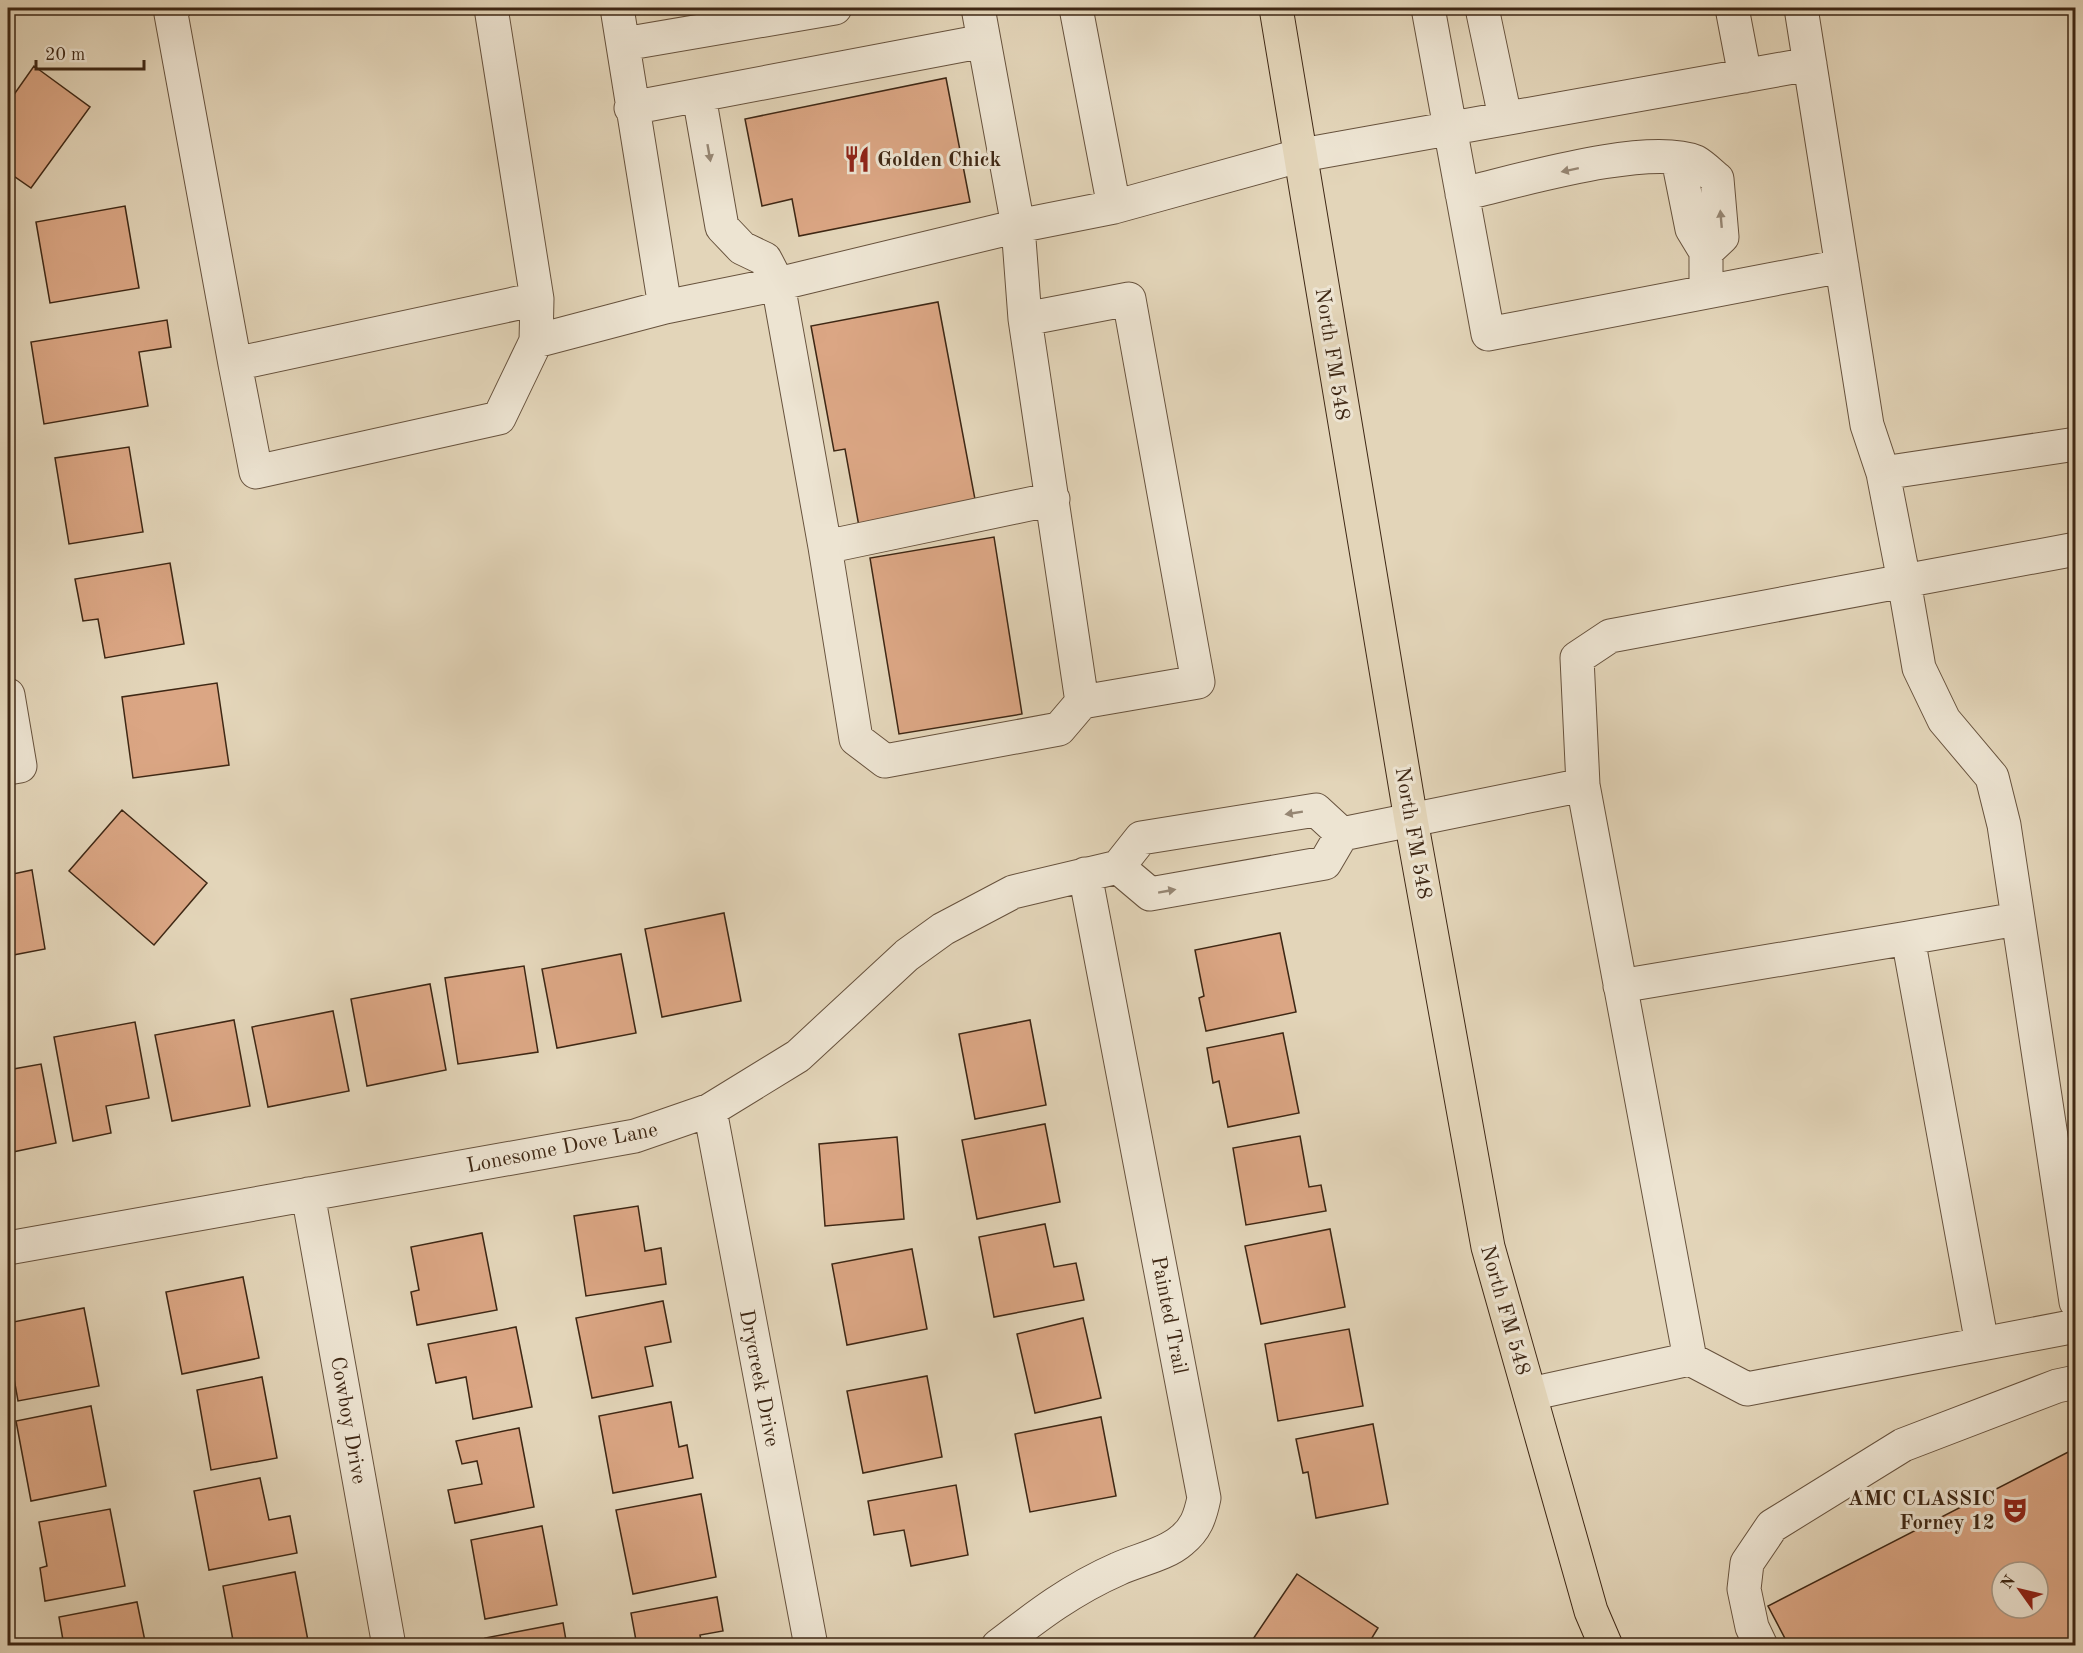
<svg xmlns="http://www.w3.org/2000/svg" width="2083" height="1653" viewBox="0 0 2083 1653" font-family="'Old Standard TT',serif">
<rect width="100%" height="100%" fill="#e3d5b9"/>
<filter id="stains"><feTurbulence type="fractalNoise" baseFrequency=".00333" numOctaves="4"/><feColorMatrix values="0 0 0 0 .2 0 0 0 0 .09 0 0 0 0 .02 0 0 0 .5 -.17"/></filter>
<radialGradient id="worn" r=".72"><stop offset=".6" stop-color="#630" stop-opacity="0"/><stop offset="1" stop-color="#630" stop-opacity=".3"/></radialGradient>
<!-- building -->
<path fill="#dba684" stroke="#3e2714" stroke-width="1.5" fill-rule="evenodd" d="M34,66l56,41 -59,81 -23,-16v-69z
M946,78l24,124 -171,34 -7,-37 -30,7 -17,-87z
M125,206l14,82 -89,15 -14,-81z
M938,302l39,208 -117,22 -15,-83 -11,2 -23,-125z
M167,320l4,27 -32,5 9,54 -104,18 -13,-82z
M129,447l14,85 -74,12 -14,-86z
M994,537l28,177 -123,20 -29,-176z
M170,563l14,81 -79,14 -7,-39 -15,2 -8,-42z
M217,683l12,82 -96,13 -11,-81z
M122,810l85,73 -53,62 -85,-74z
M32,870l13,79 -37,7v-81z
M724,913l17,88 -79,16 -17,-88z
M1280,933l16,79 -90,19 -7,-33 5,-2 -9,-46z
M621,954l15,79 -79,15 -15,-79z
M524,966l14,86 -80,12 -13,-86z
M430,984l16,86 -79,16 -16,-87z
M333,1011l16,80 -81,16 -16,-80z
M234,1020l16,86 -78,15 -17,-86z
M1030,1020l16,85 -71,14 -16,-85z
M135,1022l14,76 -43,8 5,27 -38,8 -19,-104z
M1283,1033l16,80 -71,14 -9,-46 -6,2 -6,-35z
M41,1064l15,79 -48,10v-83z
M1045,1124l15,78 -83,17 -15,-79z
M1300,1136l9,51 12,-2 5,26 -80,14 -13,-77z
M897,1137l7,82 -79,7 -6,-82z
M638,1206l7,45 16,-3 5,36 -80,12 -12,-80z
M1045,1224l9,43 22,-4 8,37 -90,17 -15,-80z
M1330,1229l15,78 -84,17 -16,-78z
M482,1233l15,77 -80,15 -6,-33 8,-2 -8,-43z
M912,1249l15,80 -80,16 -15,-81z
M243,1277l16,81 -77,16 -16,-82z
M663,1301l8,41 -26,5 8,39 -61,12 -16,-80z
M84,1308l15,78 -81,15 -10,-56v-22z
M1083,1318l18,80 -66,15 -18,-79z
M516,1327l16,80 -59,12 -7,-42 -30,6 -8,-39z
M1349,1329l14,77 -85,15 -13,-77z
M927,1376l15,81 -79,16 -16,-82z
M262,1377l15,81 -66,12 -14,-80z
M671,1402l8,45 8,-2 6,33 -80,15 -14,-77z
M91,1406l15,80 -75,15 -15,-80z
M1101,1417l15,79 -86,16 -15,-78z
M1373,1424l15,80 -72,14 -8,-46 -5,1 -7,-34z
M519,1428l15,79 -79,16 -7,-33 34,-6 -5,-23 -15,3 -6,-23z
M2076,1448v198h-287l-21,-40zM2002,1572h36v36h-36z
M260,1478l9,42 21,-4 7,37 -88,17 -15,-79z
M956,1485l12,70 -57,11 -7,-36 -30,5 -6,-34z
M701,1494l15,83 -83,17 -17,-84z
M110,1509l15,77 -80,15 -5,-33 7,-2 -8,-44z
M542,1526l15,79 -72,14 -14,-79z
M295,1572l14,74h-75l-11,-60z
M1297,1574l81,54 -11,18h-8l-8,-6 -4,6h-90l-6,-4z
M717,1597l6,34 -23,4 2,11h-65l-6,-33z
M137,1602l9,44h-82l-5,-29z
M563,1623l4,23h-81l-1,-8z"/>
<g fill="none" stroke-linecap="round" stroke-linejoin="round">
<defs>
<path id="minor" d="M174,8l-3,6 64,350
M491,8l46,291
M617,8l48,299 113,-23 240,-58 96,-19 188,-52 508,-91
M1076,8l38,199
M1428,8l60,326 354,-68
M1482,8l23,109
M1732,8l13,68
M1801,8l66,417 16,48 21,108 172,-32
M624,44l211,-36
M699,96l23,131 20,21 23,11 13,25 47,263 228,-48
M631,108l353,-67
M1678,159l14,70 14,23
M1462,194c53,-12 186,-52 234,-32 7,4 15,12 21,17l5,58 -16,15v39
M1025,319l57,383
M536,341l-37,77 -243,54 -21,-108 302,-65 -1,42 129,-34
M1883,473l193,-29
M825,547l31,192 29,22 174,-32 23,-27 116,-20 -69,-383 -104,20 -7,-93 -40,-218
M8,695l12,71 -12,2
M1583,785l-6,-127 33,-22 294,-55 15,87 25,52 48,57 12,48 72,477
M1118,867l32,27 175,-31 17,-29 241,-49 107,574 -160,35
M1620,986l288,-48
M710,1110l101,536
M308,1194l81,452
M8,1248l627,-112 75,-26 88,-54 109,-101 36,-26 70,-37 105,-25 23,-29 175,-28 26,24
M1982,1344l-74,-406 109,-19
M1690,1359l57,30 329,-63
M998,1646c39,-30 74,-57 120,-77 19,-9 47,-14 63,-28 15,-12 19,-24 23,-43l-119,-624
M1761,1646l-9,-19 -8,-38 3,-26 25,-37 131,-81 154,-59 19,-4"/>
<path id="major" d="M1276,8l135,812 77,427 103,364 15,35"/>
</defs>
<!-- minor casing -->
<use href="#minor" stroke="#67523d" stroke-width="35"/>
<!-- major casing -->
<use href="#major" stroke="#3e2714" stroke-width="35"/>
<!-- minor -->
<use href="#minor" stroke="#ede4d2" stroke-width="33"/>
<!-- major -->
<use href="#major" stroke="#e3d5b9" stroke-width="33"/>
</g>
<!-- one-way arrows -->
<defs><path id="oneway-solid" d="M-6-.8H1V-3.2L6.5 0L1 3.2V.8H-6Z" transform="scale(1.5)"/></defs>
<g fill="#968673">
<use href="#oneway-solid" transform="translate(709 153) rotate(80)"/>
<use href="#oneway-solid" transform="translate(1570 170) rotate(168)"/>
<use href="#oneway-solid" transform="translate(1721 219) rotate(-95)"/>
<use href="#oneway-solid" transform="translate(1294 813) rotate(171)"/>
<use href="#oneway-solid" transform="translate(1167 891) rotate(-10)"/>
</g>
<!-- icons -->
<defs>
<symbol id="restaurant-bare" viewBox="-9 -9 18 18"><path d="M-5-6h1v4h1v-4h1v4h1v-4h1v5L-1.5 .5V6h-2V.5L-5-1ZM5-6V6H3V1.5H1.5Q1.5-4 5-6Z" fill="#8f2418" stroke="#ede4d2" stroke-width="2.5" paint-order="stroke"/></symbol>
<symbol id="theatre-bare" viewBox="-9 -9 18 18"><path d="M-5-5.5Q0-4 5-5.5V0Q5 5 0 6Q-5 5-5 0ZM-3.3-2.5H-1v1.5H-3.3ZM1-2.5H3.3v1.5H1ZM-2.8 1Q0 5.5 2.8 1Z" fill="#8f2418" stroke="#ede4d2" stroke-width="2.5" paint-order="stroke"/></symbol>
</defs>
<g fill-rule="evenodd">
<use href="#restaurant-bare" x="838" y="140" width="38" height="38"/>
<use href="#theatre-bare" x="1996" y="1491" width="38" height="38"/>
</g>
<g text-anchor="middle" stroke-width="6" stroke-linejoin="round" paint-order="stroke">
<!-- poi labels -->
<g font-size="21" font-weight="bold" fill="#3e2714" stroke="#ede4d2" text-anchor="start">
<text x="877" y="166">Golden Chick</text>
<text x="1995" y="1505" text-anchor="end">AMC CLASSIC<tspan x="1995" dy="24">Forney 12</tspan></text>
</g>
<!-- street labels -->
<g font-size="21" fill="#3e2714" stroke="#ede4d2">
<text transform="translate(1333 354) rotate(81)" y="7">North FM 548</text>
<text transform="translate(1414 833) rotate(80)" y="7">North FM 548</text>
<text transform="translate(562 1147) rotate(-11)" y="7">Lonesome Dove Lane</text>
<text transform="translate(1506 1310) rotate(74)" y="7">North FM 548</text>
<text transform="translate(1170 1315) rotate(79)" y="7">Painted Trail</text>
<text transform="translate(760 1378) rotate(79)" y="7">Drycreek Drive</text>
<text transform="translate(349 1420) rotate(80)" y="7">Cowboy Drive</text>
</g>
</g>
<!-- margin -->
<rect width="2083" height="1653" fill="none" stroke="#e3d5b9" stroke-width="30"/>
<rect x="9" y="9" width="2065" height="1635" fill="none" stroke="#3e2714" stroke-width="3"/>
<rect x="15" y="15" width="2053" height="1623" fill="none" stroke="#3e2714" stroke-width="1.5"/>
<!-- north arrow -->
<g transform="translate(2020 1590) rotate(304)"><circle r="28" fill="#ede4d2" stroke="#a79886" stroke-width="1.5"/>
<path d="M0-4.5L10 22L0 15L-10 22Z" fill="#8f2418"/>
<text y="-9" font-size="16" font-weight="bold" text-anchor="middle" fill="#3e2714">N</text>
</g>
<!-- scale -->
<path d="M36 60v9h108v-9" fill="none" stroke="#3e2714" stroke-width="3"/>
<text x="45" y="60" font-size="18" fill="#3e2714" stroke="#ede4d2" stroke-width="4.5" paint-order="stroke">20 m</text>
<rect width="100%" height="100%" filter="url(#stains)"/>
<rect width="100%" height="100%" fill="url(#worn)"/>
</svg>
